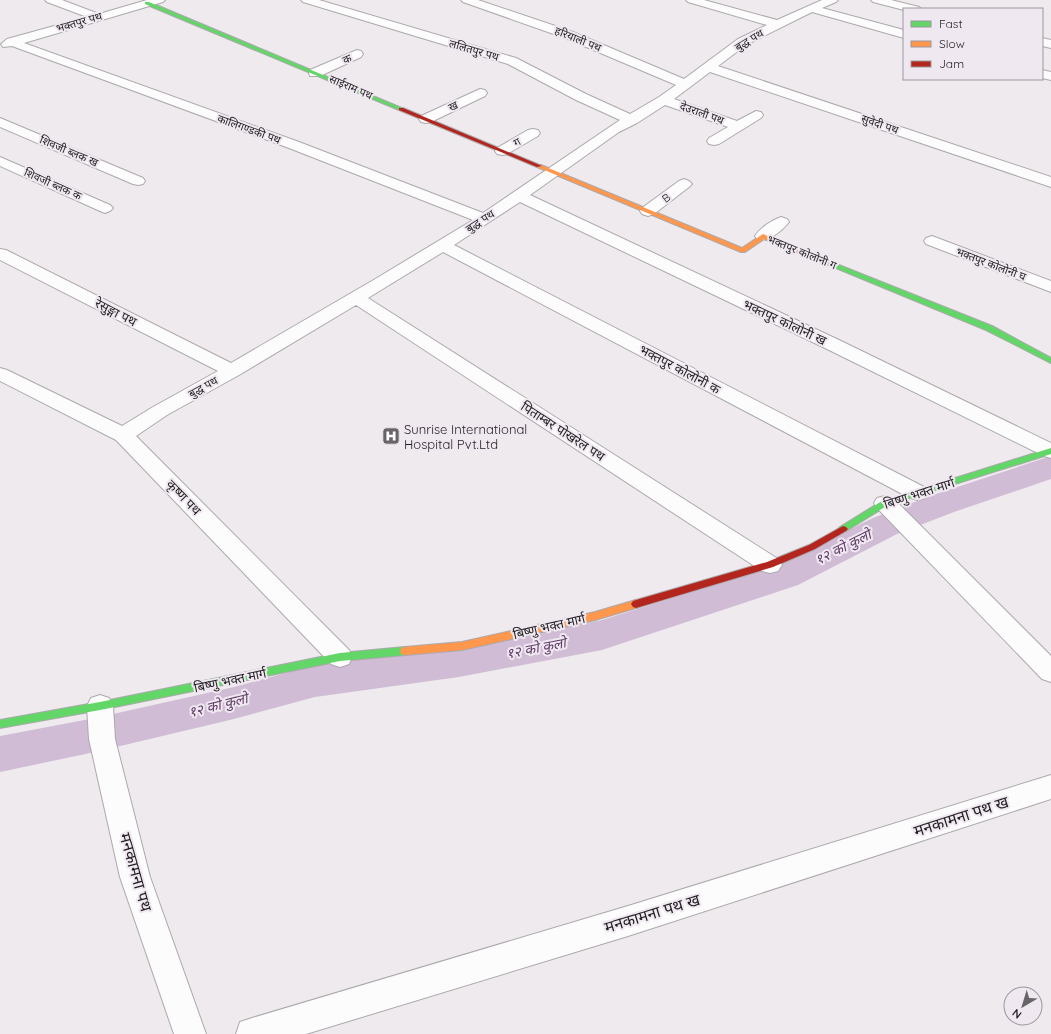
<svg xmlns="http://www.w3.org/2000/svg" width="1051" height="1034" viewBox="0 0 1051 1034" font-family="Quicksand,'Noto Sans Devanagari',sans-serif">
<rect width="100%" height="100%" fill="#eeeaee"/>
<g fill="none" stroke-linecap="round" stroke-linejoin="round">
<!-- canal -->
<path fill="#d1bcd6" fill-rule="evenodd" d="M1051,456v23l-97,33 -57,22 -99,51 -196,65 -143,27 -144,20 -81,22 -139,33 -95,20v-36l95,-18 139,-31 81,-22 144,-18 143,-27 170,-53 101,-49 57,-22z"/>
<defs>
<path id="street" d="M45,0h17l37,14 48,-14h18l-2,2 -139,41 275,99 184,71 137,-93 -44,-20 -68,-36 -205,-62 -2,-2h18l197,58 70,36 44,20 29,-17 17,-12 -111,-47 -102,-36 -2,-2h17l95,32 111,47 54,-40 29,-14 -79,-23 -2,-2h18l73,20 45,-20h16l-2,2 -14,6 82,22v8l-92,-26 -66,33 -28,21 333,111v10l-341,-115 -36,27 63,22 19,-10 5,1 2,3 -2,3 -42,26 -5,1 -5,-1 -2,-3 2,-3 19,-11 -63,-22 -28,18 -18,9 -89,63 311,146 210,102v15l-7,-2 -217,-107 -307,-147 -66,43 472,243 3,5 -3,5 -8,2 -8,-2 -467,-246 -75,46 410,261 4,6 -4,6 -8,2 -8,-2 -406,-266 -117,70 -72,40 -31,21 213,214 3,7 -3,7 -9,3 -9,-3 -215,-224 -116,-59v-13l7,2 115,56 31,-19 65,-36 -218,-111v-11l6,1 225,113 146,-85 96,-58 -184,-72 -277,-102 -9,1 -2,-3 6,-5 80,-22 -40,-15z
M871,0h20l28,7 2,2 -17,1 -31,-8z
M1042,38l9,2v8l-9,-2z
M357,50l4,1 2,3 -2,3 -41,19h-10l-1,-3 1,-3z
M1042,70l9,2v8l-9,-2z
M480,89l5,1 2,3 -2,3 -54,26 -5,1 -5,-1 -2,-3 2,-3z
M0,118l143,60 2,3 -2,3 -5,1 -5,-1 -133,-57z
M533,129l5,1 2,3 -2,3 -31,18 -5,1 -5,-1 -2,-3 2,-3 31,-18z
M0,157l110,48 3,3 -3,3 -5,2 -5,-2 -100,-45z
M684,179l5,2 3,3 -3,3 -35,27 -6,2 -6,-2 -2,-3 2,-3 37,-27z
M781,217l6,2 2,3c-7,9 -20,20 -32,17l-2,-3c5,-8 17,-16 26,-19z
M932,236l119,45v11l-125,-48 -2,-3 2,-3z
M885,496l8,2 158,158v26l-9,-3 -165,-171 -3,-5 3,-5z
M100,695l9,3 4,8 2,33 35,138 56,157h-32l-54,-157 -31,-138 -2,-33 4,-8z
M1051,775v24l-423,137 -322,98h-70l4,-12 12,-4 376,-112z"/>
<path id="fast" d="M145,2h4l255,107 -5,1 -254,-106z
M799,249l193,77 59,32v5l-65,-33 -189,-78 -1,-1z
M1051,448v6l-163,51 -42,26h-6l-2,-2 2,-2 42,-26z
M405,647l4,1 1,3 -1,3 -4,1 -65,6 -240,49 -100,18v-8l100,-18 240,-49z"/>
<path id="slow" d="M537,165h4l201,83 21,-14 39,17 -3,2 -2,-1 -33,-13 -19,13h-4l-204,-85z
M636,600l3,1 2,3 -2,3 -44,13 -133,30 -57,5 -4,-1 -1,-3 1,-3 4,-1 57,-5 133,-30z"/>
<path id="jam" d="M399,108h4l139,58 -5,1 -138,-57z
M843,526l3,1 2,2 -2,2 -31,18 -42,18 -137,41 -3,-1 -2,-3 2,-3 3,-1 131,-38 42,-17z"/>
</defs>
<!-- street casing -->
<use href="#street" stroke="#aca9ad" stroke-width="2"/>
<!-- fast casing -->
<use href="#fast" stroke="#aca9ad" stroke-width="2"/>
<!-- slow casing -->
<use href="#slow" stroke="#aca9ad" stroke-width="2"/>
<!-- jam casing -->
<use href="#jam" stroke="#aca9ad" stroke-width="2"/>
<!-- street -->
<use href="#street" fill="#fcfcfc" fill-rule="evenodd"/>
<!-- fast -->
<use href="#fast" fill="#63d668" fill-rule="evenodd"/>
<!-- slow -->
<use href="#slow" fill="#ff974d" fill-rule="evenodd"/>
<!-- jam -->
<use href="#jam" fill="#b3261e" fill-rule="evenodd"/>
</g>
<!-- icons -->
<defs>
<symbol id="hospital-square" viewBox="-11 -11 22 22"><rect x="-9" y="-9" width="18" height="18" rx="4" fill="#686568" stroke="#efe8f0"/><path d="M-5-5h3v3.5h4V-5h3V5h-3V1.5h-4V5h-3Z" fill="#fff"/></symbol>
</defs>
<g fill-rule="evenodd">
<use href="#hospital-square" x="381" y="426" width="20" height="20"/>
</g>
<g text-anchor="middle" stroke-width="4" stroke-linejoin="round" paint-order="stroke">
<!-- far-street labels -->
<g font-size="11" fill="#201d20" stroke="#efe8f0">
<text transform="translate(79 22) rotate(-16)" y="4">भक्तपुर पथ</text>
<text transform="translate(578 39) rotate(22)" y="4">हरियाली पथ</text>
<text transform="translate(749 40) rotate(-31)" y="4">बुद्ध पथ</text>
<text transform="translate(474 50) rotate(16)" y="4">ललितपुर पथ</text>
<text transform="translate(347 59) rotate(-24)" y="4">क</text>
<text transform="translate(351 87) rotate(23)" y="4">साईराम पथ</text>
<text transform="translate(453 106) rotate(-26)" y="4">ख</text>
<text transform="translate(702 113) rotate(20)" y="4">देउराली पथ</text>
<text transform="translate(880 124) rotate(19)" y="4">सुवेदी पथ</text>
<text transform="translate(249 129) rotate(20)" y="4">कालिगण्डकी पथ</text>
<text transform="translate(517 142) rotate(-30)" y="4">ग</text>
<text transform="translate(69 151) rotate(23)" y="4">शिवजी ब्लक ख</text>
<text transform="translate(53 184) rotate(24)" y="4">शिवजी ब्लक क</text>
<text transform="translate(666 198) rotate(-38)" y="4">B</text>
<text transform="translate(480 221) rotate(-33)" y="4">बुद्ध पथ</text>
<text transform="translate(802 252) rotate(22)" y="4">भक्तपुर कोलोनी ग</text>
<text transform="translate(991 264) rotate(21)" y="4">भक्तपुर कोलोनी घ</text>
<text transform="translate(203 387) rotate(-29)" y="4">बुद्ध पथ</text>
</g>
<!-- street labels -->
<g font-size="13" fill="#201d20" stroke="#efe8f0">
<text transform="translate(116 312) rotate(27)" y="5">रेसुङ्गा पथ</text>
<text transform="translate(785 322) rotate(25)" y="5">भक्तपुर कोलोनी ख</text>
<text transform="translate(680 369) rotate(28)" y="5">भक्तपुर कोलोनी क</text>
<text transform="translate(563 431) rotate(33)" y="5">पिताम्बर पोखरेल पथ</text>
<text transform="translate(919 493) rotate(-18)" y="5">बिष्णु भक्त मार्ग</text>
<text transform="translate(184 497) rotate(46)" y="5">कृष्ण पथ</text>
<text transform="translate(549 626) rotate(-13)" y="5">बिष्णु भक्त मार्ग</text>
<text transform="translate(230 680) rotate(-12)" y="5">बिष्णु भक्त मार्ग</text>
</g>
<!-- poi labels -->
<g font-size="13" fill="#201d20" stroke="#efe8f0" text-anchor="start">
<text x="404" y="434">Sunrise International<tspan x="404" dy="15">Hospital Pvt.Ltd</tspan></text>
</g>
<!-- water labels -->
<g font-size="14" font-style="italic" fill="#5f3a67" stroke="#efe8f0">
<text transform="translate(843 547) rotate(-27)" y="5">१२ को कुलो</text>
<text transform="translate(536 648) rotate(-11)" y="5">१२ को कुलो</text>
<text transform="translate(218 705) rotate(-14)" y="5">१२ को कुलो</text>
</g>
<!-- near-street labels -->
<g font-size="16" fill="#201d20" stroke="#efe8f0">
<text transform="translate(961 816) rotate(-18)" y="6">मनकामना पथ ख</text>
<text transform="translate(136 872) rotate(74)" y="6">मनकामना पथ</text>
<text transform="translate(652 913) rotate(-17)" y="6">मनकामना पथ ख</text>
</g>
</g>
<!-- legend -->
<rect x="903" y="8" width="140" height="72" fill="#efe8f0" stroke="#9c979d"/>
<rect x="911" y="21" width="20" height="6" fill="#63d668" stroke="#9c979d"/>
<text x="939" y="28" font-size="12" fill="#201d20">Fast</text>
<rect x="911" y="41" width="20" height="6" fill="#ff974d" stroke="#9c979d"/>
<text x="939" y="48" font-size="12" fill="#201d20">Slow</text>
<rect x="911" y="61" width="20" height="6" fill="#b3261e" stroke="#9c979d"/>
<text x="939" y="68" font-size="12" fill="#201d20">Jam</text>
<!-- north arrow -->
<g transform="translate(1023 1006) rotate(218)"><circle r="19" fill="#efe8f0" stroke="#9c979d"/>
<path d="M0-3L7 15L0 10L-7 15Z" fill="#686568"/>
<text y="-6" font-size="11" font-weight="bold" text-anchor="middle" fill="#201d20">N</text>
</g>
</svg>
